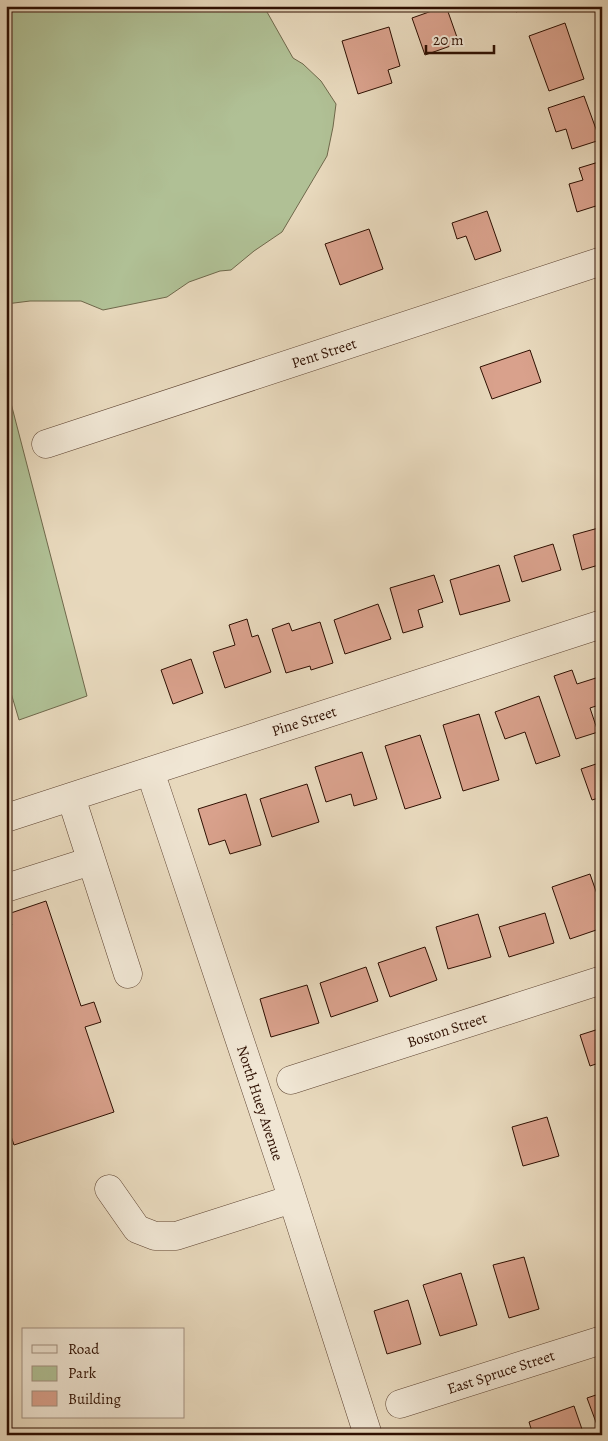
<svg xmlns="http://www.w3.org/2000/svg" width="608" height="1441" viewBox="0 0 608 1441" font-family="Alegreya,serif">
<rect width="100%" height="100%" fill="#e8d9bd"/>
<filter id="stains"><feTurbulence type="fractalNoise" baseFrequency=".004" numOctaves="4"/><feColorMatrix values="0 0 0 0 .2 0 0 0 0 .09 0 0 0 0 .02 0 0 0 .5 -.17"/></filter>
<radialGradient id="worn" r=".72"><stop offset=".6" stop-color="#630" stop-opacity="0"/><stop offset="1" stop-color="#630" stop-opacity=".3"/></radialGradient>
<!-- green -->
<path fill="#b0c095" stroke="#6f684b" d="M6,6h259l2,6 26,46 10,6 18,17 15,23 -3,23 -6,29 -45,76 -28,19 -23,19 -11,1 -31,11 -22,15 -64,13 -22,-9h-51l-24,3z
M6,384l81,312 -68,24 -13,-44z"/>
<!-- building -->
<path fill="#d9a18c" stroke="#2e0f01" d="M446,6l13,37 -34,12 -13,-37z
M514,6h20l-18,6z
M565,23l19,56 -35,12 -20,-55z
M389,27l11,39 -12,4 4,13 -34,11 -16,-53z
M584,96l16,44 -28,9 -6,-20 -10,3 -8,-24z
M602,161v54l-3,-10 -22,7 -8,-28 14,-4 -4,-12z
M487,211l14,40 -26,9 -9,-24 -9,3 -5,-16z
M369,229l14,40 -43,16 -15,-41z
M530,350l11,32 -49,17 -12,-32z
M602,527v37l-20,6 -9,-35z
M553,544l8,26 -39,12 -8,-26z
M499,565l11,36 -50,14 -10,-35z
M434,575l9,27 -25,8 5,17 -20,6 -13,-45z
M378,604l13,35 -46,15 -11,-34z
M247,619l5,18 6,-2 13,37 -46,16 -12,-36 22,-7 -6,-20z
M320,622l13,41 -22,7 -1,-4 -24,7 -14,-44 17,-6 3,8z
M191,659l12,34 -30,11 -12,-34z
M572,670l5,14 22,-7 3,8v19l-12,4 8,24 -22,7 -22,-63z
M539,696l21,60 -24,8 -11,-32 -20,7 -10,-27z
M479,714l20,66 -36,11 -20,-66z
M420,735l21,63 -36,11 -20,-63z
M362,752l15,47 -23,7 -3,-12 -25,8 -11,-35z
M602,762v35l-10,3 -11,-31z
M307,784l12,38 -47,15 -12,-38z
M246,794l15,51 -31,9 -5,-14 -16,5 -11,-36z
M590,874l8,23 4,-1v32l-32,11 -18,-52z
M46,901l35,105 13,-4 7,20 -16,5 29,85 -100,33 -8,-24v-194l6,-2 -4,-11z
M545,913l9,30 -45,14 -10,-30z
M478,914l13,43 -43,12 -12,-42z
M425,947l12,33 -47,17 -12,-34z
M366,967l12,34 -47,16 -11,-34z
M307,985l12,38 -48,14 -11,-38z
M602,1028v34l-12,4 -10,-31z
M547,1117l12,39 -36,10 -11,-39z
M524,1257l15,52 -30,9 -16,-53z
M461,1273l16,52 -37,11 -17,-51z
M408,1300l13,44 -34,10 -13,-43z
M602,1393v30l-5,2 -10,-27z
M574,1406l10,29h-51l-4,-13z"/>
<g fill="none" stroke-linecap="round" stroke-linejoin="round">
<defs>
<path id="minor" d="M46,444l556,-183
M150,771l137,411 81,253
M71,797l57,177
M6,818l596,-194
M6,888l85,-27
M291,1080l311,-100
M109,1189l28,40 18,7h21l116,-37
M400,1404l202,-64"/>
</defs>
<!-- minor casing -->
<use href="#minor" stroke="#5c4230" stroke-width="29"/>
<!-- minor -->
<use href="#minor" stroke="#f0e6d4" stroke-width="28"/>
</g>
<g text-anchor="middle" stroke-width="4" stroke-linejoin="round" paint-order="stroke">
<!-- street labels -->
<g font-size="15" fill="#2e0f01" stroke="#f0e6d4">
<text transform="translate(324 353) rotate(-18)" y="5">Pent Street</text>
<text transform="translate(304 721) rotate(-18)" y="5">Pine Street</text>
<text transform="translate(447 1030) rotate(-18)" y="5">Boston Street</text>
<text transform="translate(260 1103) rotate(72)" y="5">North Huey Avenue</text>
<text transform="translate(501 1372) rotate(-18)" y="5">East Spruce Street</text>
</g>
</g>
<!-- margin -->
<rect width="608" height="1441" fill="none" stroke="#e8d9bd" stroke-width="25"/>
<rect x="8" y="8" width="593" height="1426" fill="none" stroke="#2e0f01" stroke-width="2.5"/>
<rect x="12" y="12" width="583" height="1416" fill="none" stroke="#2e0f01"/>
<!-- legend -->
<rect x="22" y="1328" width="162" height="90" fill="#f0e6d4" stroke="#a29080"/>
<rect x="32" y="1345" width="25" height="8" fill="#f0e6d4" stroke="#a29080"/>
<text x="68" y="1354" font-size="15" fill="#2e0f01">Road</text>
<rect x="32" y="1366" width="25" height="15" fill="#b0c095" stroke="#a29080"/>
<text x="68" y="1378" font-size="15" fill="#2e0f01">Park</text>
<rect x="32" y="1391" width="25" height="15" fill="#d9a18c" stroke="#a29080"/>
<text x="68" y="1404" font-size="15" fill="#2e0f01">Building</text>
<!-- scale -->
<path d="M426 45v8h68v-8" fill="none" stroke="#2e0f01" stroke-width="2.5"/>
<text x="433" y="45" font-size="15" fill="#2e0f01" stroke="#f0e6d4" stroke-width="4" paint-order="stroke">20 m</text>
<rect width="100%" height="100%" filter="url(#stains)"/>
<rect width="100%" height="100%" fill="url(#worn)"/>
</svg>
